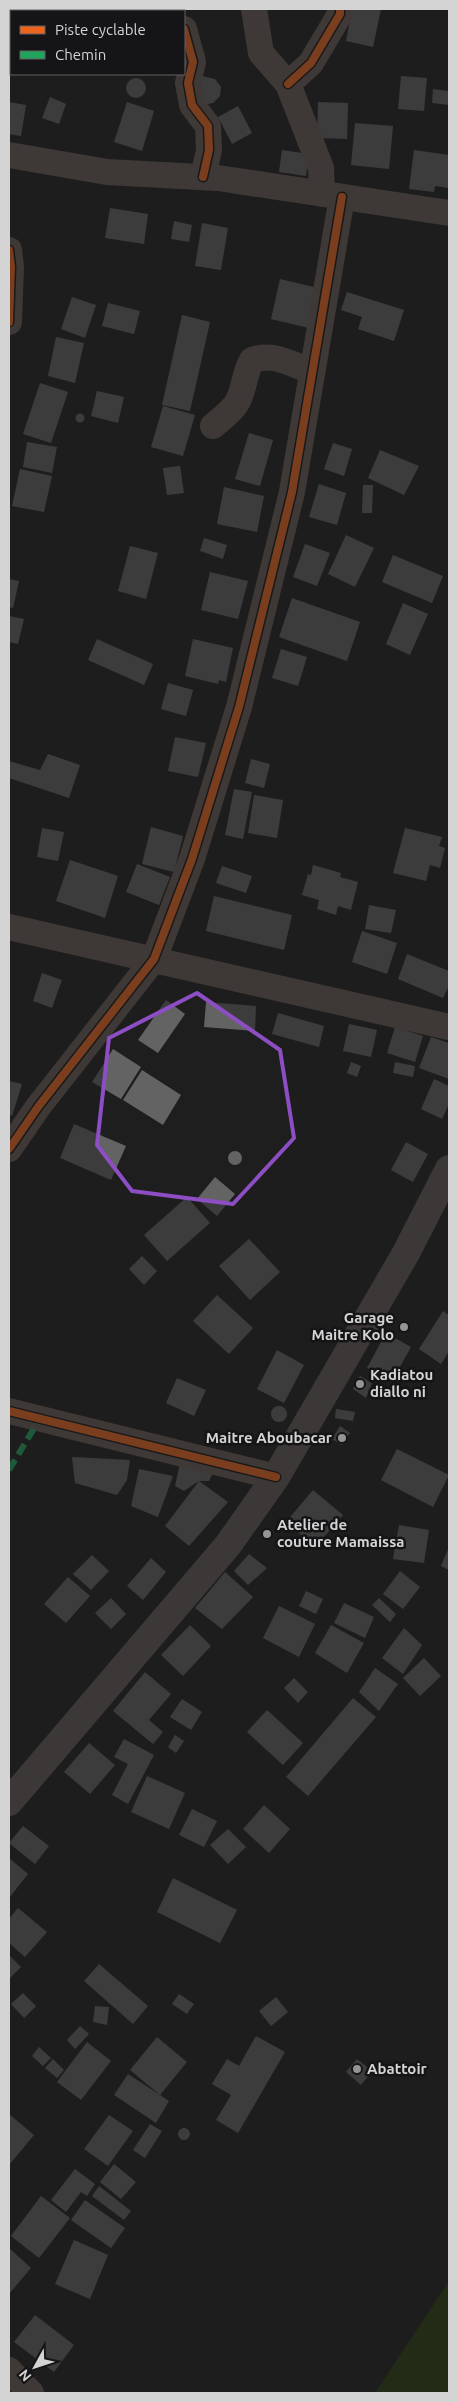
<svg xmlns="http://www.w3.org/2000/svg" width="458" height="2402" viewBox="0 0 458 2402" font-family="Ubuntu,sans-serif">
<rect width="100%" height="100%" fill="#1e1e1e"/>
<!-- green -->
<path fill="#2a3c11" d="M449,2281v112h-74z"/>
<!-- building -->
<path fill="#646364" d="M352,9h29l-8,38 -27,-6z
M202,76l13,3 6,8 -1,9 -7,7 -5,1 -9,-2z
M401,76l26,2 -3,33 -26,-2z
M126 88a10 10 0 1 1 20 0a10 10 0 1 1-20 0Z
M433,89l16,2v14l-17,-2z
M50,97l16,7 -7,20 -17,-6z
M9,102l17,3 -5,31 -12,-2z
M127,102l27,9 -12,40 -28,-9z
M318,102l30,1 -1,36 -30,-1z
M238,106l14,27 -20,11 -14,-27z
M355,123l38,3 -4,43 -38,-4z
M282,150l27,4 -3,22 -27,-4z
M414,150l35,5 -1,33 -13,-2 -1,6 -25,-3z
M110,208l38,6 -4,30 -39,-6z
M174,221l18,4 -3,17 -18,-3z
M202,223l26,5 -7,42 -26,-4z
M280,279l38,9 -9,40 -38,-9z
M347,292l57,18 -10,31 -36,-12 4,-12 -21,-7z
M72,297l24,8 -11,33 -24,-9z
M108,303l32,8 -6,23 -32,-8z
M182,315l28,7 -20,89 -28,-6z
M56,337l28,6 -9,40 -27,-7z
M40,383l28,9 -17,51 -28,-9z
M97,391l27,6 -6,26 -27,-7z
M163,406l32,9 -12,41 -32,-9z
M75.5 418a4.5 4.5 0 1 1 9 0a4.5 4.5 0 1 1-9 0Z
M249,433l24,7 -13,46 -25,-7z
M27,442l30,5 -5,26 -29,-6z
M333,443l19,6 -8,27 -20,-7z
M380,450l39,16 -15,29 -36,-17z
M180,466l4,27 -17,2 -4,-27z
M20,469l32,7 -8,36 -32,-6z
M319,484l27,9 -9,32 -28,-8z
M363,485h10l-1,28h-10z
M224,487l40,9 -7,36 -40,-8z
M346,535l28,13 -19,39 -27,-13z
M204,538l23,7 -4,14 -23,-8z
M305,544l25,9 -13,33 -24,-9z
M130,546l28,7 -12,46 -28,-8z
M393,555l50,21 -11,27 -50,-21z
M210,572l38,9 -10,38 -37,-9z
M9,579l10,2 -6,27 -4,-1z
M292,598l68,24 -13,39 -68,-24z
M403,603l25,11 -18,41 -24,-11z
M9,616l15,3 -6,25 -9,-2z
M97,639l56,25 -9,21 -56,-25z
M193,639l40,9 -7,34 -7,-2 -1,4 -33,-8z
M281,649l26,8 -9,29 -26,-8z
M168,683l25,7 -7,26 -25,-7z
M175,737l31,6 -8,34 -30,-6z
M48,754l32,11 -11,33 -60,-20v-17l31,9z
M251,759l19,5 -6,24 -19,-5z
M234,789l18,3 -9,47 -18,-4z
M254,795l29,5 -6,38 -29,-5z
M151,827l32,9 -9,36 -32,-8z
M42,828l22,4 -6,29 -21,-4z
M405,828l37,9 -3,9 6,2 -5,20 -10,-3 -4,16 -33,-8z
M70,860l48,16 -13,42 -49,-17z
M137,864l33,13 -11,28 -33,-13z
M313,865l28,8 -1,4 18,5 -7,28 -13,-4 -2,9 -19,-6 2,-9 -17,-5 6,-21 3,1z
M222,866l30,10 -6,17 -30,-10z
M214,896l78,19 -8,35 -78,-19z
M369,905l27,5 -5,23 -26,-4z
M362,931l35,12 -10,31 -35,-12z
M407,954l42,17v15l-6,12 -45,-19z
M42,973l20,7 -10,28 -19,-7z
M166,1000l19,14 -27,39 -20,-13z
M206,1002l50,4 -1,25 -51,-4z
M278,1013l46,13 -5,21 -47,-13z
M349,1024l28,6 -6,27 -28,-6z
M395,1027l28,9 -8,26 -28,-9z
M431,1037l18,6v36l-30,-11z
M113,1049l28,18 -20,32 -29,-17z
M351,1062l10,4 -4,11 -10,-4z
M395,1062l20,4 -2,11 -20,-4z
M142,1070l39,25 -18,30 -40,-25z
M434,1079l15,7v18l-7,15 -21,-10z
M9,1081l13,3 -10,32 -3,-2z
M74,1124l52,22 -15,34 -51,-22z
M406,1142l22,12 -15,28 -22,-12z
M228 1158a7 7 0 1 1 14 0a7 7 0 1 1-14 0Z
M215,1177l20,17 -18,22 -20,-17z
M187,1197l23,26 -43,38 -23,-26z
M249,1239l31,33 -30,28 -31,-34z
M142,1256l15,15 -13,14 -15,-16z
M217,1295l36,33 -24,26 -36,-33z
M443,1311l6,4v36l-8,13 -22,-15z
M386,1333l25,14 -19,34 -25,-13z
M277,1350l27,15 -20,38 -27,-14z
M360,1376l12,7 -6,15 -13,-9z
M177,1378l29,12 -12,26 -28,-13z
M271 1414a8 8 0 1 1 16 0a8 8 0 1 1-16 0Z
M336,1409l19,3 -2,9 -18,-3z
M340,1426l10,7 -8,12 -10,-6z
M397,1449l52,26 -16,32 -52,-27z
M72,1457l58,3 -3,20 -10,15 -42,-12z
M180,1463l34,8 -5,10h-10l-15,10 -9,-5z
M139,1469l34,7 -15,41 -27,-11z
M199,1481l29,21 -39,44 -24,-20z
M313,1490l30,25 -28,32 -29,-25z
M399,1525l30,5 -5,33 -31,-4z
M449,1547v23l-8,-4z
M249,1554l18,14 -19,17 -14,-14z
M92,1555l17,16 -18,19 -18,-16z
M151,1558l15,14 -23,28 -16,-14z
M400,1571l20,16 -17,22 -20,-15z
M225,1572l28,25 -31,32 -27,-21z
M68,1577l22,19 -24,27 -22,-19z
M306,1591l17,8 -7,15 -17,-8z
M111,1598l15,16 -15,15 -16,-16z
M379,1598l17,16 -6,8 -18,-17z
M344,1603l30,14 -9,21 -31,-15z
M279,1606l36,18 -16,33 -36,-19z
M190,1625l21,21 -28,30 -22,-21z
M331,1625l33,18 -17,30 -32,-20z
M404,1628l18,17 -19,29 -21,-16z
M424,1658l17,18 -21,20 -17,-18z
M375,1668l23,16 -19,27 -20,-19z
M145,1672l26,22 -22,26 14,12 -10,12 -40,-33z
M294,1678l14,14 -10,11 -14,-15z
M353,1698l23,19 -68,79 -22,-19z
M182,1699l20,13 -11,18 -21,-13z
M267,1710l36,33 -20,22 -36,-33z
M175,1735l9,6 -8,12 -8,-6z
M124,1739l30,16 -26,49 -16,-9 16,-31 -14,-7z
M89,1743l26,22 -25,29 -26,-22z
M147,1776l38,17 -16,36 -38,-17z
M264,1805l26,24 -21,24 -26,-24z
M192,1809l25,12 -13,26 -25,-12z
M23,1826l26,20 -14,18 -26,-21z
M228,1829l18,18 -18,17 -18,-19z
M9,1858l19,16 -19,24z
M173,1878l64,32 -17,33 -63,-31z
M18,1908l29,24 -22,25 -16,-14v-24z
M9,1955l12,12 -12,12z
M99,1964l49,42 -15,18 -49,-43z
M23,1993l13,13 -12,12 -13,-14z
M179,1994l15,10 -7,10 -15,-10z
M276,1997l12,15 -17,14 -12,-15z
M95,2006l14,1 -2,18 -14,-3z
M80,2026l9,8 -14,15 -8,-9z
M256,2036l29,16 -47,81 -22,-13 15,-25 -19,-11 15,-25 12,7z
M157,2037l30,25 -27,33 9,6 -13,22 -42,-28 14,-21 32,21 -30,-25z
M87,2042l24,19 -30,39 -24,-18z
M39,2047l12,11 -8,8 -11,-10z
M53,2059l11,11 -7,8 -12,-10z
M357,2059l15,12 -11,14 -15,-13z
M9,2114l25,21 -25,30z
M109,2115l24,16 -25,35 -24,-17z
M150,2124l12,7 -17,27 -12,-8z
M178 2134a6 6 0 1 1 12 0a6 6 0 1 1-12 0Z
M114,2164l22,18 -15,17 -21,-17z
M75,2169l20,15 -8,12 -6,-4 -15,20 -15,-12z
M99,2186l32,25 -7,9 -32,-24z
M41,2196l29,22 -31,40 -28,-22z
M85,2200l40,28 -14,20 -40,-28z
M74,2240l34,15 -18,44 -35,-15z
M9,2248l22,20 -22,26z
M35,2315l39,30 -20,27 -40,-30z"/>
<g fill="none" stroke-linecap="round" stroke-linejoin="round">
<!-- minor -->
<path stroke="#665b55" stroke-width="26" d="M254,9l7,44 27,31 33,84 1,26
M17,11v-2
M184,29l9,33 -5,21 4,22 16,21 1,24 -6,27
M9,38l2,-8
M288,84l23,-21 29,-49v-5
M9,155l98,17 111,6 231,35
M9,250l2,17 -2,55
M213,426c8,-7 18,-14 23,-22 9,-13 7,-29 16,-44 23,-8 39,5 60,11
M9,927l440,100
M9,1149l29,-42 116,-148 38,-100 47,-152 53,-215 50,-295
M9,1411l267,66
M9,2370l22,23"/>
<!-- highway -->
<path stroke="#625a57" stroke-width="28" d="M9,1802l219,-257 48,-68 130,-224 43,-84"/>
<!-- quiet -->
<path stroke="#20a55d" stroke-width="6" stroke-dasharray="12 6" stroke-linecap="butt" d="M9,1470l30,-50"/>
<defs>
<path id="cycleway" d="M184,29l9,33 -5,21 4,22 16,21 1,24 -6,27
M288,84l23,-21 29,-49v-5
M9,250l2,17 -2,55
M9,1149l29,-42 116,-148 38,-100 47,-152 53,-215 50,-295
M9,1411l267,66"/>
</defs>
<!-- cycleway casing -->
<use href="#cycleway" stroke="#151416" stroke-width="11"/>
<!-- cycleway -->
<use href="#cycleway" stroke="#eb651d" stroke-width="8"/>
</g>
<!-- marked area -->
<path d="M0 0H458V2402H0ZM197,993l83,57 14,88 -61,66 -101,-13 -35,-46 12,-107z" fill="#1e1e1e" fill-opacity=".55" fill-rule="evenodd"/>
<path fill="none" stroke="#8d4ec3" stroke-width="4" stroke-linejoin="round" d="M197,993l83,57 14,88 -61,66 -101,-13 -35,-46 12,-107z"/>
<!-- markers -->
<g fill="#959495" stroke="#151416" stroke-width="2">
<circle cx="404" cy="1327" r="5"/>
<circle cx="360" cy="1384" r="5"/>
<circle cx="342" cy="1438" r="5"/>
<circle cx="267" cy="1534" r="5"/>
<circle cx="357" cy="2069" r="5"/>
</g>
<g text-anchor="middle" stroke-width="5" stroke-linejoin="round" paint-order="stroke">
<!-- poi labels -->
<g font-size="15" font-weight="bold" fill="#d5d4d5" stroke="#151416" text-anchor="start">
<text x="394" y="1323" text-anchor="end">Garage<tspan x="394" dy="17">Maitre Kolo</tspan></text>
<text x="370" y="1380">Kadiatou<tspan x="370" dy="17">diallo ni</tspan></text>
<text x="332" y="1443" text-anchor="end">Maitre Aboubacar</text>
<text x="277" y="1530">Atelier de<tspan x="277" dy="17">couture Mamaissa</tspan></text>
<text x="367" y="2074">Abattoir</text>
</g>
</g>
<!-- border -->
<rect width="458" height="2402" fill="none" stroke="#d5d4d5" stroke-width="20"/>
<!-- legend -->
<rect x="10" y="10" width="175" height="65" fill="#151416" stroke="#626162"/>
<rect x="20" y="26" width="25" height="8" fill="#eb651d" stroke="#626162"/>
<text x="55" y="35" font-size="15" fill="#d5d4d5">Piste cyclable</text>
<rect x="20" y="51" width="25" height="8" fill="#20a55d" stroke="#626162"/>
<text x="55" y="60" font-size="15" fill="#d5d4d5">Chemin</text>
<!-- north arrow -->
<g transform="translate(35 2367) rotate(230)" stroke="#151416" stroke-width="4" paint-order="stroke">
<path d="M0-4L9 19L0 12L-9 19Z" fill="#d5d4d5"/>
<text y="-8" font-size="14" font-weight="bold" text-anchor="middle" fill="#d5d4d5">N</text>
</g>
</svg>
